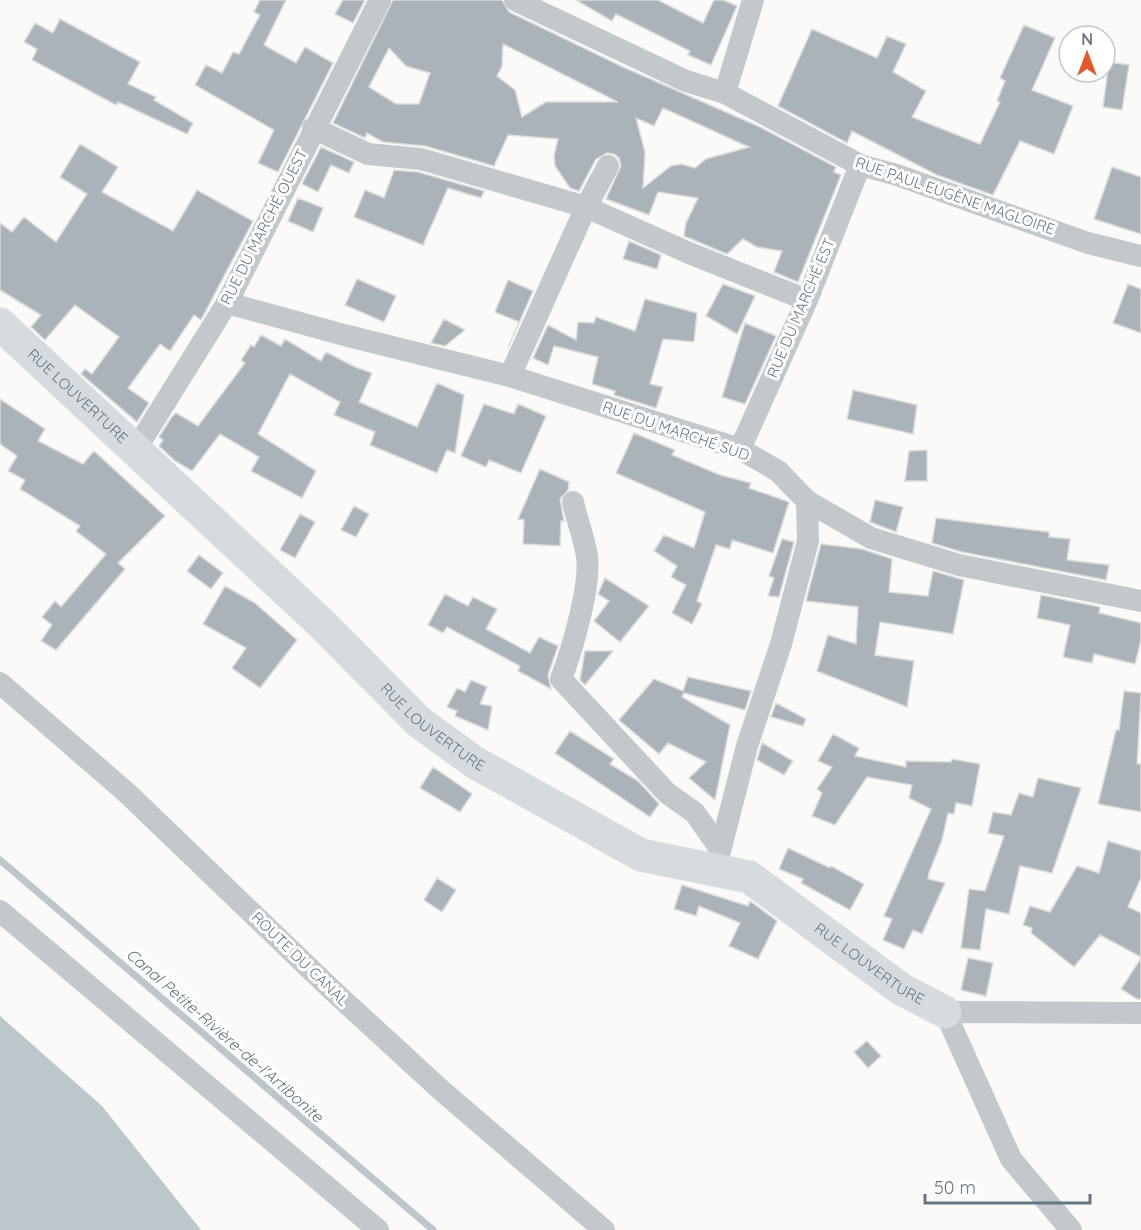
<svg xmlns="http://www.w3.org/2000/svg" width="1141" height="1230" viewBox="0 0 1141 1230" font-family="Quicksand,sans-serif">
<rect width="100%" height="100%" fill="#fafaf8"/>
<!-- water -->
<path fill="#bbc7cb" d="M0,1016l102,90 99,124h-201z"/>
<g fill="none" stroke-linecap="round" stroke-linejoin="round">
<!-- stream -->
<path stroke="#bbc7cb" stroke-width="7" d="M0,860l433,370"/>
</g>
<!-- building -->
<path fill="#aab3b9" stroke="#dcdcda" stroke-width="1.5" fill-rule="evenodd" d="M260,0h26l-22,45 32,18 9,-16 28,16 -55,109 -20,-9 16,-33 -79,-45 11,-20 16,8 11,-21 6,2 21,-39 -6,-3z
M343,0h22l-12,23 -18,-9z
M393,0h109l7,12 114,55 137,60 76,40 -2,5 7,3 -43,107 -24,-10 8,-21 -25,-4 -14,-8 -16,15 -43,-18 2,-13 12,-25 -40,-6 -9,23 -43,-16 15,-33 -2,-8 -5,-4 -7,-1 -11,6 -17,32 -9,-3 -15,-22 -1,-10 4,-17 -50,-4 -14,31 -69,-20 -42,-4 -16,-9 -2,5 -32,-15zM503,44l115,58h-72l-24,15 -7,-27 -18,-14 5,-10zM389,48l17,18 24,7 -11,31h-23l-27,-17zM663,108l86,39 -43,12 -11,9 -14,-4 -10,2 -28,22 2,-36 -9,-34 18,8z
M576,0h82l45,23 11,-23h9l14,6 -26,59 -23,-10 2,-4 -74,-37 -4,7z
M60,19l80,43 -12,22 28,13 -2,3 39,23 -6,11 -69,-32 -2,3 -84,-45 5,-11 -13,-7 11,-19 18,10z
M1024,25l31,13 -23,52 41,16 -19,48 -34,-13 -27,54 -56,-20 -85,-44 -5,12 -69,-37 34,-77 65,29 10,-22 19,8 -13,28 33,19 -14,26 68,27 20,-42 -3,-1 8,-20 -5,-3z
M1109,62l20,3 -7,45 -19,-3z
M80,144l38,23 -16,25 71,39 24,-41 56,31 -52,99 -7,-5 -24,36 -10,-7 -32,44 21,15 -12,19 -56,-48 4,-5 7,5 27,-37 -44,-32 -30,35 -14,-13 10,-12 -41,-25v-67l12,9 12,-15 32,25 31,-48 -27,-17z
M321,147l33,15 -5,11 -18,-8 -13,27 -16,-8z
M1112,167l29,10v57l-47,-15z
M394,170l24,2 66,19 -3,7 -33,-10 -25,57 -69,-28 11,-27 19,8z
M298,198l25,10 -10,24 -25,-11z
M629,241l32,14 -4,14 -34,-10z
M357,279l39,17 -12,26 -39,-17z
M508,280l25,11 -25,57 11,-26 -24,-10z
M723,284l32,12 -18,38 -31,-18z
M1128,284l13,5v44l-28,-10z
M645,299l52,14 -3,29 -31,-3 -13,45 13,3 -7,21 -42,-13 1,-4 -23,-7 6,-27 -44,-11 -6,19 -15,-7 15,-33 28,15 2,-18 16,1 2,-6 39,14z
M444,319l21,11 -20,16 -14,-3z
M745,323l31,13 -31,68 -23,-7z
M261,335l20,11 4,-7 36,22 5,-9 29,15 17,6 -13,29 58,25 20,-44 27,12 -9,58 -8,-3 -10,23 -67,-28 5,-13 -41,-17 6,-13 -50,-28 -32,60 58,37 -14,27 -51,-27 8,-14 -39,-23 -28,37 -17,-10 -16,-15 4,-6 -4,-3 12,-19 5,-5 22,13 47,-63 -4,-3 10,-15 3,2z
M853,390l64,15 -4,29 -66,-15z
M0,399l45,30 -7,12 45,23 11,-13 71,65 -47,47 7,6 -69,81 -15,-9 11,-16 -10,-8 13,-16 6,6 45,-53 -30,-23 4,-5 -60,-37 5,-9 -17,-9 9,-15 -17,-12z
M484,404l30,10 4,-10 28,12 -25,57 -32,-13 -3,7 -25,-11z
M634,433l41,17 -3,5 48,20 31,8 -2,5 40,14 -16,51 -41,-13 -2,9 -14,-4 -19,56 5,3 -10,20 -20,-11 14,-28 -15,-8 6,-11 -23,-15 10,-16 30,13 11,-36 -89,-39z
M927,450v31h-22l4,-30z
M540,469l29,13 -1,8 -8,9 4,22h-3l-1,25 -37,-2 1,-24 -6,-1z
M875,500l28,7 -7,25 -26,-10z
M354,506l15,8 -13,23 -15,-7z
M300,514l15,8 -20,36 -15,-8z
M936,518l113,14v5l21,2 -3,21 42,5 -3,15 -144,-28 -30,-9z
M782,539l12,3 -15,55 -11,-1 6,-18 -5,-2z
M821,544l41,5 30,10 -3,33 39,4 5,-25 31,9 -11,54 -73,-12 -5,33 39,6 -7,46 -90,-36 11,-36 28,9 2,-37 -52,-6z
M199,555l24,18 -12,16 -24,-18z
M605,578l44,28 -29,36 -26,-21 15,-20 -11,-7z
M225,586l30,17 42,37 -37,48 -28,-20 14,-20 -43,-24z
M445,594l23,12 5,-9 24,12 -11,20 44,24 9,-16 19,9 -10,29 3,14 -33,-18 2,-5 -73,-39 -4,6 -15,-8z
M1041,595l59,12 -1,6 42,10v17l-6,24 -41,-10 -2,9 -29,-6 7,-32 -33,-7z
M585,651h28l-28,34 -5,-5z
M688,677l63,14 -6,19 -61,-17 -2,4 48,28 -15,75 -26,-22 17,-16 -38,-19 -9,11 -40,-34 35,-41 29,12z
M471,680l16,7 -7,17 12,2 -4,24 -33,-14 2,-5 -10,-4 10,-19 8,4z
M1124,691l17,2 -4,71h4v48l-43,-8 18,-74h3z
M776,703l30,16 -3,7 -32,-9z
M570,731l44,28 -4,5 28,17 21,23 -9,13 -95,-64z
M833,734l26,14 -4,8 51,11v-6l45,1 1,-3 28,5 -8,42 -16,-3 -2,11 -6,-1 -6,27 -13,33 -1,6 17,4 -23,51 -9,-4 -9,19 -21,-9 9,-21 -8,-3 47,-107 -22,-11 3,-13 -45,-8 -32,48 -23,-9 10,-23 -5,-4 15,-22 -14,-6z
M762,743l31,18 -9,14 -27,-15z
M433,767l39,27 -12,18 -40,-24z
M1038,778l43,10 -29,85 -32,-7 -11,48 -23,-5 -6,41 -19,-2 8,-59 16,2 19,-55 -16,-3 5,-21 18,3 8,-22 14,4z
M1108,841l33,10v27l-13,29 13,6v44l-41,-22 -26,32 -43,-34 1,-5 -9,-3 7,-19 20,6 27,-46 22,7z
M788,848l42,20 1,-2 33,18 -14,26 -49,-27 2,-4 -24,-10z
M437,878l19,12 -14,22 -18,-12z
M682,885l66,21 2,-5 27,20 -19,38 -29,-13 11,-23 -41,-17 -3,10 -22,-7z
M968,958l25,5 -7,33 -25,-6z
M1141,958v41h-4l-16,-10z
M867,1041l14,15 -13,12 -14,-16z"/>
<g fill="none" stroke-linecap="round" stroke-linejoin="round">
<!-- minor -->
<path stroke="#c3c8cc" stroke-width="22" d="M515,0l171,81 39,12 135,72 37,10 191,68 53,13
M725,93l28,-93
M313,128l55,26 53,5 165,48 103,46 118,47
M227,303l121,33 162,40 230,73 38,22 29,30 64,37 88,27 182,36
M510,376l76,-169 22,-41
M136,449l91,-146 153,-303
M740,449l67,-149 53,-135
M573,502c4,18 11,36 14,54 4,30 -15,94 -26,123l106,114 28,20 25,36
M0,683l127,110 204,196 110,101 163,140
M718,859l29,-113 34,-102 27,-103 -1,-40
M0,911l378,319
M1071,1230l-60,-71 -66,-147 196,1"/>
<!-- secondary -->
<path stroke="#d6dbdf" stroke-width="33" id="s1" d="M0,324l321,299 98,99 55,40 167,93 108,22 152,112 44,23"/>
</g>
<g text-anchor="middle" stroke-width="6" stroke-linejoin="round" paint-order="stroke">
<!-- street labels -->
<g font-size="15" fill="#657683" stroke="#fff">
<text transform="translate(955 196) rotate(19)" y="5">RUE PAUL EUGÈNE MAGLOIRE</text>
<text transform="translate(264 227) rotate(-63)" y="5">RUE DU MARCHÉ OUEST</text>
<text transform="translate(801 308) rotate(-67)" y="5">RUE DU MARCHÉ EST</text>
<text dy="5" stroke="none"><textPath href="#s1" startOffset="106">RUE LOUVERTURE</textPath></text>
<text transform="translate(676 431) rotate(19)" y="5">RUE DU MARCHÉ SUD</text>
<text dy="5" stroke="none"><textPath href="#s1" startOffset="592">RUE LOUVERTURE</textPath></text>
<text transform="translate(300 959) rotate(44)" y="5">ROUTE DU CANAL</text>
<text dy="5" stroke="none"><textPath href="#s1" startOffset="1096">RUE LOUVERTURE</textPath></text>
</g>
<!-- water labels -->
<g font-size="16" font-style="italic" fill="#60757c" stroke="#fff">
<text transform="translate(225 1035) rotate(41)" y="6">Canal Petite-Rivière-de-l'Artibonite</text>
</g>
</g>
<!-- north arrow -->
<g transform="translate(1087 54)"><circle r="28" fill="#ffffff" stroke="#c1c8cd" stroke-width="1.5"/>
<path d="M0-4.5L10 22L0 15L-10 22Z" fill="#e4572e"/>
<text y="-9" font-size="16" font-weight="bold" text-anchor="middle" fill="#657683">N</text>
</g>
<!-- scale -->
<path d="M925 1194v9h165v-9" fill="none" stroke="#657683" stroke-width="3"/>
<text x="934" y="1194" font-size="18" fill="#657683" stroke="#ffffff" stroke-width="4.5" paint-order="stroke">50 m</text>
</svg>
